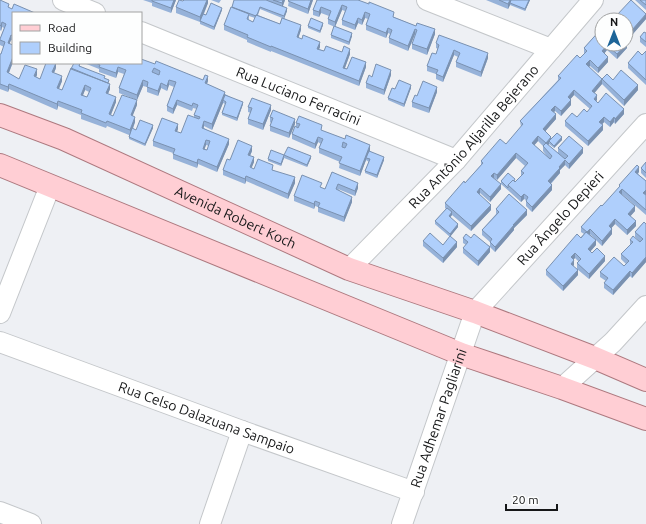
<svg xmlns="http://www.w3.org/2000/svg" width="646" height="524" viewBox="0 0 646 524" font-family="Ubuntu,sans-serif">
<rect width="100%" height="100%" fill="#eef0f4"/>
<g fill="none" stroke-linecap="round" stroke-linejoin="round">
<defs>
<g id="minor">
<path d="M63,0l32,13"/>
<path d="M427,0l124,49"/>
<path id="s1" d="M141,32l315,128"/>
<path id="s2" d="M349,269l107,-109 137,-160"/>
<path d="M0,313l50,-127"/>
<path id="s3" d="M0,342l242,89 172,61"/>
<path d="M562,388l51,-46 33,-36"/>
<path d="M0,512l31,12"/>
<path d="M210,524l32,-93"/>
<path id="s4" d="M402,524l73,-212 171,-188"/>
</g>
<g id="primary">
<path id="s5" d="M0,115l64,24 285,130 126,43 120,46 51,22"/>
<path d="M0,165l461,189 101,34 84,31"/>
</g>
</defs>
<!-- minor casing -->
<use href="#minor" stroke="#c4c7ca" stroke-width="22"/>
<!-- primary casing -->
<use href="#primary" stroke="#ad797f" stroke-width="24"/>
<!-- minor -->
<use href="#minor" stroke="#fff" stroke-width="20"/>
<!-- primary -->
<use href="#primary" stroke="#ffced4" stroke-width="22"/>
</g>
<!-- wall -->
<path fill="#96b2d9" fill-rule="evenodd" d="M0,0l9,7 4,6v28l-2,-1 -2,4 4,1v17l-4,11 10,6 18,-4 -1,2 4,2 16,-11 -2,5 8,8 -3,8 3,1 9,-21 9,-6v3l25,13 3,4 2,6 -2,5 8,8 -5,13 2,1 24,-11 -5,11 3,6 -2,7 3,1 17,-2 -8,18 -16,-7v-4l-22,-9 -1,2 -25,-9v-4l-23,-9 -1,4 -48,-21 -1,3 -8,-3v-35h1l3,-7 -4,-2v-6l4,-11 -2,-1 -1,4 -1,-1zM85,90l4,2 -2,5 -4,-2z
M143,0h33l-5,13 -19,-7v-3z
M208,0v3l-4,11 2,1 16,-5 -8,20 -14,-6v-2l-24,-9v-6l7,-6z
M211,0h10l-2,3z
M267,0h18l-2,6 4,5 -3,7 17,12 -3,8 22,9 -1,2 5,2 18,1 8,2 -5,14 2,1 19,-2 -7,19 -88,-35v1l-24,-10v-2l-23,-10v-5l8,-18zM260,9l22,9 -2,6 -22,-9zM249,16l6,2 -2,4 -4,-2z
M289,0h24l-5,14 -20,-8z
M317,0h41l36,17 41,17 -8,21 -15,-6v-5l4,-10h-1l-7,17 -19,-8v-5l1,-4 -2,-1 -2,5 -20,-8v-5l2,-6 -3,-1 -3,7 -4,-2 -3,7 -13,-5v-5l3,-9 -3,-1 -7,17 -7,-3v-5l1,-3 -8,-3 -2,4 -6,-2v-5z
M486,0h44l-5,11 -15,-6 -2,4z
M635,0h11v10z
M616,16l30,3 -14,16 -6,-5v-10h-10z
M323,25l-3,8 -12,-5v-2z
M602,28l25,20 -10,11 -10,-9 -3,4 4,8 -10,11 -8,-7 -1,1 13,17 -8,9 3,7 -1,1 2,2 26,11 -9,10 -1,-2 -4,5 -6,-5 -2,3 1,5 -15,16 -23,-20v-5l12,-4 10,-5 3,-3 -16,-14 -4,4 1,6 -10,11 -6,-5 -1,1 2,7 -11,12 6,8 11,1 -8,8 -5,-4 -1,1 17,14 -7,-6v-5l25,5 -14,16 -4,-4 -5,5v3l-9,11 1,6 -20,22 -6,-6v-6l-2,-1 -3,3 -20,-18v-3l14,1 6,-6v-5l4,-5 -9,-8 -19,22 -3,-2 7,11 -11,13 -10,-9 -1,2 12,15 -20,21 -19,-16 -2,2 8,10 -8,9 7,11 -14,16 -20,-17v-5l20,4 7,-8 -15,-13v-3l11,-12 -1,-1v-5l20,-20 16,-18v-4l25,-17 15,-17 -1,-6 38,-41v-4l22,-18 5,-4 -1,-1v-5zM538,141l5,5v5l4,5 -13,-11z
M646,33v14l-6,-5v-5z
M331,35l21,1 -3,9 -18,-7z
M436,43l52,15 -7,19 -25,-10v-5l2,-5 -4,-2 -11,27 -7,-3v-5l-9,-3v-5l9,-12 2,-5 -2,-1z
M646,51v34l-18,-17v-5l14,-8z
M84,63h57l14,1 48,16 5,1 -1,3 36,20 -6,17 -15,-6v-2l3,-9 -2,-1 -11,27 -8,-4v2l25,16 -12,28 -19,-8 -1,4 -24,-9v-6l-20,-7v-5l25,-12 -1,3 4,1 13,-15v-3l3,-6 -4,-1 -1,3 -15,-6 -4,9 -6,-3v-5l7,-19 -5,-2 -2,6 -6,-3 -3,8 -11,-4v-5l-4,-1 -6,14 -18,-7v-5l5,-14 -6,-2 -2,6 -17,-6v-3zM206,145l3,1 -2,4 -3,-1z
M391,75l-7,20 -18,-7v-5l6,-6z
M602,79l11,1 25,10 -14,16 -22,-22z
M411,88l-7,19 -16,-7v-2l7,-9z
M437,92l-8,21 -17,-6v-5l5,-6z
M248,107l23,3 -8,20 -15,-6v-5l3,-6 -3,-1z
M270,117l25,7 -6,14 -19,-7v-5l1,-3 -1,-1z
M296,123l26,8 48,19v1l14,9 -7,18 -12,-5v-2l4,-9 -3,-2 -6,16 -21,-8 1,-6 -21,-9v-5l2,-4 -3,-2 -3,7 -23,-10v-5l4,-7z
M252,151l-2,5 4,6 -3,6 3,1 19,1 22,13 -7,16 -42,-18 -1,3 -22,-9v-5l7,-10z
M284,155l27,3 -4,9 -23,-9z
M284,158l-3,8 -13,-5v-2z
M646,162v16l-5,-5v-5z
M332,172l26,16 -3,8 -17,-7 14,13 -8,20 -26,-10v-5l-3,-1 -1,3 -20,-8v-5l28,-8 3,1z
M639,172l-1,2 8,7v34l-24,-21 13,17 -5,5 6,10 -9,9 -12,-11 -4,4 1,6 -10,12 -12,-12 6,11 -6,7 2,1 13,8 -16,18 -12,-10v-6l2,-1 -4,-4 -2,2 1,5 -1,1 5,9 -15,16 -17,-16v-5l38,-36 -3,-2v-5l21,-21 17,-18v-3z
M496,209l31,6 -13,13v2l-19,22 -5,-5v5l-12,14 -15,-13v-5l3,-3 -3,-2v-5h8l19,8v-4l-8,-7v-5l14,-16z
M644,222l2,40 -14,16 -2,-2 -17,19 -9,-7v-5l2,-2 -6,-4v-5l24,-6 2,-2 -5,-5v-5l9,-9v-5l10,2 -5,-5v-5z"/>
<!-- shaded-wall -->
<path fill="#7a91b0" d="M174,0h2l-5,13v-5z
M207,0h1v3l-8,19v-5z
M283,0h2l-3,8v-5z
M311,0h2l-5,14v-5z
M510,0h2l-2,3v2l-2,4v-5z
M529,0h1l-5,11v-2z
M342,5v5l-7,17v-5z
M321,7v6l-2,4v-5z
M222,8v2l-8,20v-3z
M287,8v3l-3,8v-3z
M365,12v6l-3,7v-5z
M646,14v5l-14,16v-5z
M358,18v5l-3,7v-5z
M2,22v5l-1,4v-5z
M323,23v2l-3,8v-2z
M301,25v5l-4,12v-5z
M388,28v5l-2,5v-5z
M415,29v5l-7,17v-5z
M435,29v5l-8,21v-6z
M352,33v3l-3,9v-3z
M11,35v5l-3,8v-5z
M320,42v5l-3,7v-5z
M627,43v5l-10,11v-5z
M607,45v5l-5,6v-5z
M350,49v5l-7,19v-5z
M454,50v5l-11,27v-5z
M488,53v5l-7,19v-5z
M13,57v5l-6,15v-5z
M608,57v5l-10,11v-5z
M590,60v6l-4,3v-5z
M366,62v5l-7,19v-5z
M56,63v5l-4,9v-5z
M118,67v5l-2,6v-5z
M37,69v6l-3,6v-5z
M391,70v5l-7,20v-5z
M62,76v5l-5,12v-5z
M208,76v5l-3,7v-5z
M602,79v5l-10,12v-5z
M143,80v6l-6,14v-5z
M169,80v5l-2,6v-5z
M161,83v5l-3,8v-5z
M9,84v5l-1,3v-5z
M110,84v5l-4,9v-5z
M85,85v5l-4,10v-5z
M411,85v3l-7,19v-3z
M638,85v5l-14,16v-6z
M437,87v5l-8,21v-5z
M574,90v5l-6,7v-5z
M225,92v5l-2,3v3l-11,27v-6z
M597,95v5l-3,4v-5z
M116,97v5l-7,17v-5z
M137,100v5l-6,15v-5z
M177,100v5l-4,9v-5z
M571,100v5l-10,11v-5z
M58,101v5l-1,4v-6z
M243,102v2l-6,17v-3z
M271,105v5l-8,20v-6z
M555,106v5l-4,4v-5z
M624,109v5l-9,10v-5z
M556,114v5l-13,15v-5z
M135,117v5l-5,13v-5z
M604,117v5l-5,6v-6z
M614,117v5l-4,5v-5z
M295,119v5l-6,14v-5z
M204,121v5l-2,7v-5z
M178,124v5l-3,7v-5z
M153,125v3l-8,18v-2z
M603,125v5l-15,16v-5z
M538,136v5l-6,7v-5z
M318,137v5l-3,7v-5z
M551,137v5l-2,-1v3l-3,4v-5z
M562,137v3l-8,8v-2z
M229,139v5l-12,28v-5z
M206,140v5l-3,9v-5z
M370,145v5l-3,8h-1v2l-6,16v-5z
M252,146v5l-4,9v-5z
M583,148v5l-14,16v-5z
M516,153v5l-19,22v-5z
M284,155v3l-3,8v-2z
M311,156v2l-4,9v-2z
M254,157v5l-4,10v-5z
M384,157v3l-7,18v-3z
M198,159v5l-1,4v-5z
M565,160v5l-5,5v3l-12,13v-5l11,-14z
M639,167v5l-4,5v-5z
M494,173v5l-3,3v-5z
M246,176v5l-1,3v-5z
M295,177v6l-7,16v-5z
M358,183v5l-3,8v-5z
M501,184v5l-11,13v-5z
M552,185v5l-20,22v-5z
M480,188v5l-3,5v-6z
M622,189v5l-3,3v-5z
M646,190v5l-3,-2z
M524,194v5l-3,3v-5z
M352,197v5l-8,20v-5z
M315,201v5l-1,3v-5z
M491,205v5l-20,21v-5z
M635,206v5l-7,8v-5z
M527,210v5l-13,13v2l-19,22v-5l18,-22z
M452,212v3l-3,4v-3z
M615,219v5l-6,7v-5z
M636,221v5l-9,9v-5z
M458,224v3l-8,10v-3z
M590,229v5l-3,4v-6z
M612,229v5l-10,12v-5z
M596,240v5l-8,9v-5z
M457,242v5l-14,16v-5z
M490,247v5l-12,14v-5z
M575,253v5l-4,4v-5z
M605,256v5l-16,18v-5z
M646,257v5l-14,16v-5z
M574,260v5l-3,4v-5z
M578,270v5l-15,16v-5z
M630,271v5l-17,19v-5z"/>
<!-- building -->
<path fill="#afcffc" stroke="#7a91b0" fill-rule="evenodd" d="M0,0l9,4 -1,3 4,2 2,-5 21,9h-22v23l-2,-1 -3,8 5,2v12l-6,15 12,7 6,-14 12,4 -3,7 6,3 6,-16h10l-4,9 10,4 -5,12 5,2 9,-22 39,16 -4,9 10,4 -7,17 4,2 9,-21 15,5 -6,15 4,2 -5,13 -23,-9 -1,2 -25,-10 1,-3 -24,-9 -1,3 -48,-20 -1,3 -8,-3v-30h1l4,-12 -5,-2v-1l6,-15 -4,-2 -1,4 -1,-1zM85,85l6,3 -4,9 -6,-2z
M152,0h22l-3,8 -19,-7z
M179,0l4,1 1,-1h23l-7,17 -24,-10z
M234,0h32l21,8 -3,8 -24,-9 -3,8h-1v1l-24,-9z
M273,0h10l-1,3z
M289,0h22l-3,9 -20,-8z
M317,0h41l11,4v-2l25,10 -1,5 23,9 1,-3 18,6 -8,20 -15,-5 5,-14 -2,-1 -7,17 -19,-8 3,-8 -4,-2 -2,5 -20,-8 4,-11 -5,-2 -3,8 -4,-2 -3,7 -13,-5 5,-13 -5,-2 -7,17 -7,-3 3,-8 -10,-4 -2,5 -6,-2z
M499,0h11l-2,4z
M511,0h18l-4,9 -15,-6z
M631,0l15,14 -14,16 -6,-5v-5h-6l-4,-4z
M640,0h6v5z
M211,3l11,5 -8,19 -14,-6 3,-7 3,1z
M231,7l18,7 -2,5 6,3 3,-7 24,9 2,-6 19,7 -4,12 5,2 1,-4 17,7 -3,7 7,2 2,-5 16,6 2,-6 6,3 -7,19 4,1 5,-12 14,5 -7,19 -88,-35v1l-24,-10 1,-2 -24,-10z
M311,18l12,5 -3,8 -12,-5z
M334,26l18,7 -3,9 -18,-7z
M602,28v16h24l-9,10 -10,-9 -5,6 6,6 -10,11 -8,-8 -4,4 16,15 -10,12 5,4 -3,4 4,4 8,-10 18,16 -9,10 -1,-2 -4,5 -6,-5 -5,5 4,3 -15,16 -23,-20 7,-8 5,4 7,-8 3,3 5,-6 -18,-16 -6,7 3,3 -10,11 -6,-5 -4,4 5,4 -13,15 8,8 -5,6 19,16 3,-3 -10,-8 11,-12 14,12 -14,16 -4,-4 -6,7 1,1 -12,13 4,4 -20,22 -6,-6 2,-4 -4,-3 -3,3 -13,-12 5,-5 2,2 9,-9 -3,-2 7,-8 -12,-10 -19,22 -3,-2 -3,3 10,8 -11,13 -10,-9 -3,4 14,13 -20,21 -26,-23 19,-22 1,2 18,-20 -2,-2 19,-22 6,5 17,-20 -3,-3 41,-43 -3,-2 19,-21 3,3 7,-7 -3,-3zM538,136l8,7 -3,3 9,10 -2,3 -18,-16z
M644,32l2,1v9l-6,-5z
M439,35l49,18 -7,19 -25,-10 4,-9 -6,-3 -11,27 -7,-3 2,-4 -11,-4 5,-13 4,1 3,-9 -3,-2z
M638,51l4,4 4,-4v29l-18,-17z
M141,59l14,5 1,-3 47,19 2,-5 3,1 -3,7 20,9 -13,32 -8,-3 -2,7 27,11 -12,28 -19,-8 -1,4 -24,-9 2,-5 -22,-8 9,-23 16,6 -3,7 6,2 7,-18 11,4 1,-2 -6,-2 4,-10 -5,-2 -1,3 -15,-6 -4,9 -6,-3 9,-24 -7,-2 -2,6 -6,-3 -3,8 -11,-4 1,-5 -5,-2 -6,15 -18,-7 7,-18 -8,-3 -2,6 -17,-6 1,-2 -4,-2h45zM154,68l6,3 -1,4 -7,-3zM206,140l4,1 -3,9 -4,-1z
M74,63h6l-1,3 26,10 -1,2 5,2 -1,3 -37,-14z
M376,64l15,6 -7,20 -18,-7 3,-8 3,2z
M621,70l17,15 -14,15 -22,-21 5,-5 6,6z
M399,80l12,5 -7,19 -16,-6 4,-10 3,1z
M423,81l14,6 -8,21 -17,-6 3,-7 2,1z
M225,95l18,7 -6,16 -15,-5 4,-11 -3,-2z
M252,98l19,7 -8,19 -15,-5 4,-11 -4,-1z
M273,110l22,9 -6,14 -19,-7 3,-8 -3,-1z
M299,116l23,9 -1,5 24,9 1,-4 24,10 -10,26 -21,-8 3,-6 -23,-9 4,-9 -5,-2 -3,7 -23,-10 3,-8 3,2 2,-4 -4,-1zM343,142l4,2 -2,4 -3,-1z
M140,120l13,5 -8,19 -16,-7 3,-9 4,2z
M557,133l5,4 -8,9 -5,-5z
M238,140l14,6 -4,9 6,2 -4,10 4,2 4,-10 15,6 -1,5 23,7 -7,17 -42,-18 -1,3 -22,-9 4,-11 3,1z
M288,147l23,9 -4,9 -23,-10z
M271,150l13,5 -3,9 -13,-5z
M369,151l15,6 -7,18 -12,-4 5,-12 -4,-1z
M646,162v11l-5,-5z
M637,165l2,2 -4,5 11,9v9l-3,3 3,2v15l-24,-21 -3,3 16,14 -7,8 8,7 -9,9 -12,-11 -6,7 3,3 -10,12 -12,-12 -3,3 -6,-5 20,-22 1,1 18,-20 -1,-1z
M332,172l26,11 -3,8 -17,-7 -2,5 16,8 -8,20 -26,-10 2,-4 -5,-2 -1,3 -20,-8 8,-21 20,8 -2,4 5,2z
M508,173l7,6 -1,2 -1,-1 -5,5v3l-7,-7z
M509,194l18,16 -14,15h1l-19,22 -5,-5 2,-3 -10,-9 17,-18 -3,-3z
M447,208l5,4 -3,4 9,8 -8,10 -15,-13z
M644,222l2,2v33l-14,16 -2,-2 -17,19 -9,-7 4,-5 -8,-6 14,-15 10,9 5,-5 -8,-7 12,-12 -3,-2 3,-4 7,6 3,-3 -8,-7z
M586,232l10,8 -8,9 4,4 5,-5 8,8 -16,18 -12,-11 4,-4 -6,-6 -4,4 3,3 -3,4 7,6 -15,16 -17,-16 31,-36 4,4z
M430,233l13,12 7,-9 7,6 -14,16 -20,-17z
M466,234l5,4 3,-4 16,13 -12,14 -15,-13 5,-6 -5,-4z"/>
<g text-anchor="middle" stroke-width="3.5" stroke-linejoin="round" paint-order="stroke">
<!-- street labels -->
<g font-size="14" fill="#161718" stroke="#fdfefe">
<text dy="5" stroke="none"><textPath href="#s1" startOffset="170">Rua Luciano Ferracini</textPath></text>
<text dy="5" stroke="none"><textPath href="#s2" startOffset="182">Rua Antônio Aljarilla Bejerano</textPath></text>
<text dy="5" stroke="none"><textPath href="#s5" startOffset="257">Avenida Robert Koch</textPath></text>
<text dy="5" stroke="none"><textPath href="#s4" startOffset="351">Rua Ângelo Depieri</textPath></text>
<text dy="5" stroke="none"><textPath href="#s3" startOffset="220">Rua Celso Dalazuana Sampaio</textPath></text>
<text dy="5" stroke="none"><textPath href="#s4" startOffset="112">Rua Adhemar Pagliarini</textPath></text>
</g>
</g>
<!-- legend -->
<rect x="12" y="12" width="130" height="52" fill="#fdfefe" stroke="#a1a2a2"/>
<rect x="20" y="25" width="20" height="6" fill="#ffced4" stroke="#a1a2a2"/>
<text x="48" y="32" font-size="12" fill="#161718">Road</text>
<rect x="20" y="42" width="20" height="12" fill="#afcffc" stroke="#a1a2a2"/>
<text x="48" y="52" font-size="12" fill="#161718">Building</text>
<!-- north arrow -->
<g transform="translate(614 32)"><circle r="19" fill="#fdfefe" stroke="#a1a2a2"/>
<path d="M0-3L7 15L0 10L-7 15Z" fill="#1c6498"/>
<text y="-6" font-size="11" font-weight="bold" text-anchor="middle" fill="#161718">N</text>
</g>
<!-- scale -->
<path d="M506 504v6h51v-6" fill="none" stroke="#161718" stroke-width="2"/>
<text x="512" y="504" font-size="12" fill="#161718" stroke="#fdfefe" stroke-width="3" paint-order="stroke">20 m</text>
</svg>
